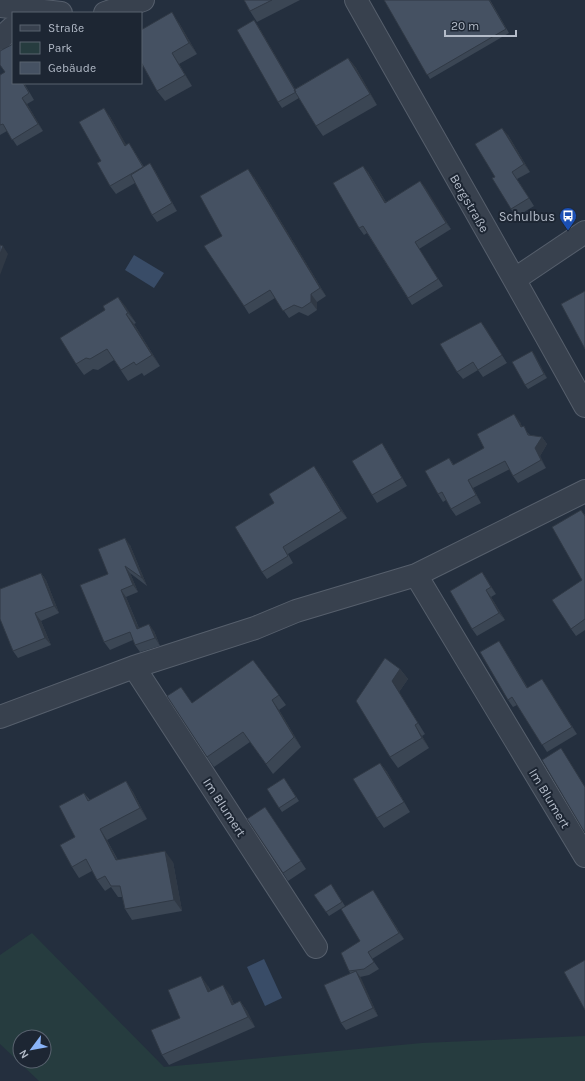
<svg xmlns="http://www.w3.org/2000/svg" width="585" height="1081" viewBox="0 0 585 1081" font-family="Karla,sans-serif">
<rect width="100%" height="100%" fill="#242f3e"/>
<!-- green -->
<path fill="#263c3f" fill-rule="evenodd" d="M32,933l132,134 258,-24 163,-7v45h-546l-39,-37v-89zM20,1037h24v24h-24z"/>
<!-- water -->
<path fill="#394c67" d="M134,255l30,18 -10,15 -29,-18z
M264,959l18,39 -17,8 -18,-39z"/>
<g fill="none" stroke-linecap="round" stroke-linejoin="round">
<defs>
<path id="street" d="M356,0c76,135 154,270 229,406
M0,6l61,7
M105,13l38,-13
M0,39l13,-12
M515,279l70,-47
M416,575l169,281
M134,667l182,280
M0,717l134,-50 121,-39 41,-17 120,-36 169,-84"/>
</defs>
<!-- street casing -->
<use href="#street" stroke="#565f6c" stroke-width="24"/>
<!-- street -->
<use href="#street" stroke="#38414e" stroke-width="22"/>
</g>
<!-- wall -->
<path fill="#3b4654" d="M244,0h56l-43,22 -7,-11z
M384,0h106l19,33 -79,46z
M254,20l4,6 37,63 53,-31 8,10 21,37 -54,31 -7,-10 -17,-28 -17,10 -4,-6z
M179,23l18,31 -18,10 13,22 -27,15 -8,-10 -14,-25 -1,1 -1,-1v-36z
M0,75l13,8h11l10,17 -7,4 16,27 -26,15 -10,-15 -7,4z
M109,115l17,30 3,-2 15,24 11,4 22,40 -20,11 -5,-7 -17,-32 -19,11 -6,-8 -9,-25z
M508,135l22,37 -13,7 17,27 -18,11 -5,-8z
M368,172l18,30 34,-21 31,48 -32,20 24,37 -31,19 -45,-72 -3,2 -5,-7z
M254,177l72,119 -9,6v8l-9,6 -9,-4 -10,6 -14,-20 -26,16 -5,-8 -22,-70z
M118,297l18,26 -2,1 26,42 -16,10 -2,-3 -14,8 -14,-21 -16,10 -5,-1 -9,6 -8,-11 29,-54z
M481,322l26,41 -24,14 -5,-7 -15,9 -6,-7z
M532,351l15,27 -19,11 -3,-4z
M520,422l2,5 8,8 12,2 5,7 -7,12 6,12 -28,15 -5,-7 -3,-7 -37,19 8,15 -25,13 -5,-7 -5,-9 -3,2 -5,-8 11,-36 5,7 30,-17z
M382,443l5,8 20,35 -30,17 -5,-8z
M319,473l28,45 -59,36 5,9 -26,16 -5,-7 12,-69z
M581,510l4,5v115l-9,6 -5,-7 11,-49z
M130,545l17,41 -17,-13 8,19 -12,5 13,31 15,3 6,15 -20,6 -5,-7 -2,-5 -23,10 -6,-8 4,-68z
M482,572l14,22 -5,3 14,23 -28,16 -5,-7z
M41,573l5,7 13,33 -18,8 10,24 -33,13 -5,-7z
M499,641l29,47 14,-9 35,55 -30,18 -30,-47 -4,2 -5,-7z
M253,660l33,45 -7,5 22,37 -28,27 -23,-32 -36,25 -7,-10 -14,-54z
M400,669l8,10 -9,13 26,42 -3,2 7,12 -31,20 -8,-11z
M380,763l7,9 23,40 -26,16 -7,-10z
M284,778l15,23 -17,11 -15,-23z
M126,781l7,11 14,27 -40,21 11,20 55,2 9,49 -50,9 -7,-11 -3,-12h-4l-7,-10 -6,4 -8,-11 -5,-9 -13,7 -7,-11 3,-30 9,-44 6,7z
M265,807l41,62 -18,12 -5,-8z
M331,884l14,22 -16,10 -15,-21z
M373,890l31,49 -32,20 7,10 -10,6 -9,2 18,39 -32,14 -5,-7 9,-50 -1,-2 11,-30z
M208,986l3,5 19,4 4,9 6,-3 7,10 8,16 -86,38 -7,-10 18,-37z"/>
<!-- shaded-wall -->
<path fill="#303945" d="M172,12l7,11 18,31 -8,-11z
M254,20l4,6 42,72 -4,-6z
M172,53l7,11 13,22 -7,-11z
M348,58l8,10 21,37 -7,-11z
M22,98l5,6 16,27 -5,-7z
M104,108l5,7 22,38 -6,-7z
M502,128l6,7 22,37 -6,-8z
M150,163l5,8 22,40 -5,-8z
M363,166l5,6 22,37 -5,-6z
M248,169l6,8 72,119 -6,-8z
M420,181l5,6 26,42 -5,-6z
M3,246l5,8 -8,21v-21z
M311,294l6,8v8l-6,-8z
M118,297l8,10 10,16 -8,-10z
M126,314l8,10 26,42 -8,-11z
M481,322l6,8 20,33 -5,-8z
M532,351l3,4 12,23 -3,-4z
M514,414l6,8 6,13 -5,-8z
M542,437l5,7 -7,12 6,12 -5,-8 -6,-12z
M382,443l5,8 20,35 -5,-8z
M314,466l5,7 28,45 -6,-7z
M468,480l5,8 8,15 -5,-8z
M125,538l5,7 17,41 -5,-8z
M125,566l5,7 8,19 -5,-7z
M482,572l5,7 9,15 -5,-7z
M41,573l5,7 13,33 -5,-7z
M121,590l5,7 16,39 -5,-7z
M486,590l5,7 14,23 -6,-7z
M35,613l6,8 10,24 -6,-7z
M149,624l5,7 6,15 -5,-8z
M499,641l4,7 29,47 -5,-7z
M400,669l8,10 -9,13 26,42 -7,-11 -26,-42z
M542,679l5,7 30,48 -5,-7z
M272,700l7,10 22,37 -7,-10z
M415,725l7,11 7,12 -7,-10z
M561,748l24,38v1z
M380,763l7,9 23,40 -6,-10z
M126,781l7,11 14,27 -7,-11z
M100,829l7,11 16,31 -7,-11z
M165,851l8,11 9,49 -8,-11z
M373,890l4,7 27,42 -5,-6z
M356,971l5,7 17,38 -5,-8z
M201,976l7,10 7,16 -7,-10z
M223,985l7,10 9,20 -7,-10z
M240,1001l7,10 8,16 -7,-10z"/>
<!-- building -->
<path fill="#455162" stroke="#303945" d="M244,0h28l-22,11z
M384,0h105l17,29 -79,46z
M172,12l17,31 -17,10 13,22 -28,16 -16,-29v-32z
M254,20l42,72 -18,10 -41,-72z
M13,44v39h10l6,10 -7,5 16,26 -26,16 -9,-16 -3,1v-50l5,-3 -5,-7v-14z
M348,58l22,36 -54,32 -22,-36z
M104,108l21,38 4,-3 14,24 -33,19 -13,-23 4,-2 -22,-39z
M502,128l22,36 -12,8 17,26 -18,11 -19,-31 3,-1 -20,-33z
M150,163l22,40 -20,12 -21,-40z
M363,166l22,37 35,-22 26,42 -31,19 23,37 -30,19 -45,-72 -4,2 -26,-45z
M248,169l72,119 -9,6v8l-9,6 -8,-3 -11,6 -13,-21 -26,16 -40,-60 18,-10 -22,-40z
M0,245l3,1 -3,8z
M585,291v58l-24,-45z
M118,297l10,16 -2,1 26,41 -16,10 -2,-3 -13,8 -14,-21 -17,10 -4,-1 -10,6 -16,-26 45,-28 -2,-4z
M481,322l21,33 -24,15 -5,-8 -16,10 -17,-28z
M532,351l12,23 -19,11 -13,-23z
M514,414l7,13 3,-1 4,9 14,2 -7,11 6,12 -28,16 -8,-15 -37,19 8,15 -25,14 -9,-17 -4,2 -13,-23 24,-13 4,7 31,-17 -7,-14z
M382,443l20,35 -30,17 -20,-34z
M314,466l27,45 -58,36 5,9 -26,16 -27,-45 39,-24 -5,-9z
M581,510l4,6v103l-14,10 -19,-29 30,-20 -30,-53z
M125,538l17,40 -17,-12 8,19 -12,5 16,39 12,-5 6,14 -20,7 -5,-13 -26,10 -24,-57 28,-11 -10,-25z
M482,572l9,15 -5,3 13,23 -27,16 -22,-38z
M41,573l13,33 -19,7 10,25 -32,13 -13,-32v-30z
M499,641l28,47 15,-9 30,48 -30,18 -30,-48 -4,3 -28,-48z
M385,658l15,11 -8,12 26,42 -3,2 7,13 -32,19 -34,-56z
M253,660l26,35 -7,5 22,37 -28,27 -23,-32 -36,25 -40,-61 14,-9 11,16z
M561,748l24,39v46l-43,-73z
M380,763l24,39 -27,16 -24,-39z
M284,778l12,19 -17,11 -12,-19z
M126,781l14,27 -40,21 16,31 49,-9 9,49 -49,9 -5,-23h-9l-6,-10 -8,4 -11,-21 -14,8 -12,-22 15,-8 -16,-31 25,-13 4,8z
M265,807l36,54 -18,12 -36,-54z
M331,884l11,18 -16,10 -12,-17z
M373,890l26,43 -31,19 6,10 -10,7 -15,2 -8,-18 19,-12 -19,-32z
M585,960v50l-21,-38z
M356,971l17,37 -32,15 -17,-38z
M201,976l7,16 15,-7 9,20 8,-4 8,16 -86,38 -11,-25 29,-12 -12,-28z"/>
<!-- icons -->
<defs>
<symbol id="bus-pin" viewBox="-11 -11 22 30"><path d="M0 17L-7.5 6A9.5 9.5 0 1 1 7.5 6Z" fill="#1a4fb4" stroke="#1d2633"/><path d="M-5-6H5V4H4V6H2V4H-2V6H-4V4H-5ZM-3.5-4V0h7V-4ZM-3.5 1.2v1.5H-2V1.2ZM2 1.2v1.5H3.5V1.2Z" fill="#fff"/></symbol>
</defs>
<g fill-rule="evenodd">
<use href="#bus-pin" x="558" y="206" width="20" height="27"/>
</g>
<g text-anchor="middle" stroke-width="4" stroke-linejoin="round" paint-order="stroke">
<!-- street labels -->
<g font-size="13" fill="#b4bcc9" stroke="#1d2633">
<text transform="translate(470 203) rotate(60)" y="5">Bergstraße</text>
<text transform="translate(550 798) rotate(59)" y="5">Im Blumert</text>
<text transform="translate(225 807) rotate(57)" y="5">Im Blumert</text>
</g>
<!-- poi labels -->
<g font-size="13" fill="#b4bcc9" stroke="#1d2633" text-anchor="end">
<text x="555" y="221">Schulbus</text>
</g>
</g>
<!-- legend -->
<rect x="12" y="12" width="130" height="72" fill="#1d2633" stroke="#59626f"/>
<rect x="20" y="25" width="20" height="6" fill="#38414e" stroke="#59626f"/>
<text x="48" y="32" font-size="12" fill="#b4bcc9">Straße</text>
<rect x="20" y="42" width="20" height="12" fill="#263c3f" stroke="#59626f"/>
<text x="48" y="52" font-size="12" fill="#b4bcc9">Park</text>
<rect x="20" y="62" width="20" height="12" fill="#455162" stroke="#59626f"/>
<text x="48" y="72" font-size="12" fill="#b4bcc9">Gebäude</text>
<!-- north arrow -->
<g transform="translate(32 1049) rotate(238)"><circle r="19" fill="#1d2633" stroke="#59626f"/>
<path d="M0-3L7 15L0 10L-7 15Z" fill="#8ab4f8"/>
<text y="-6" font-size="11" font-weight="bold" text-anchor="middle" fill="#b4bcc9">N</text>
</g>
<!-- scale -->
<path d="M445 30v6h71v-6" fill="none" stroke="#b4bcc9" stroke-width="2"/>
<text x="451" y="30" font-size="12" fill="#b4bcc9" stroke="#1d2633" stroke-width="3" paint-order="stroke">20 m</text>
</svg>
